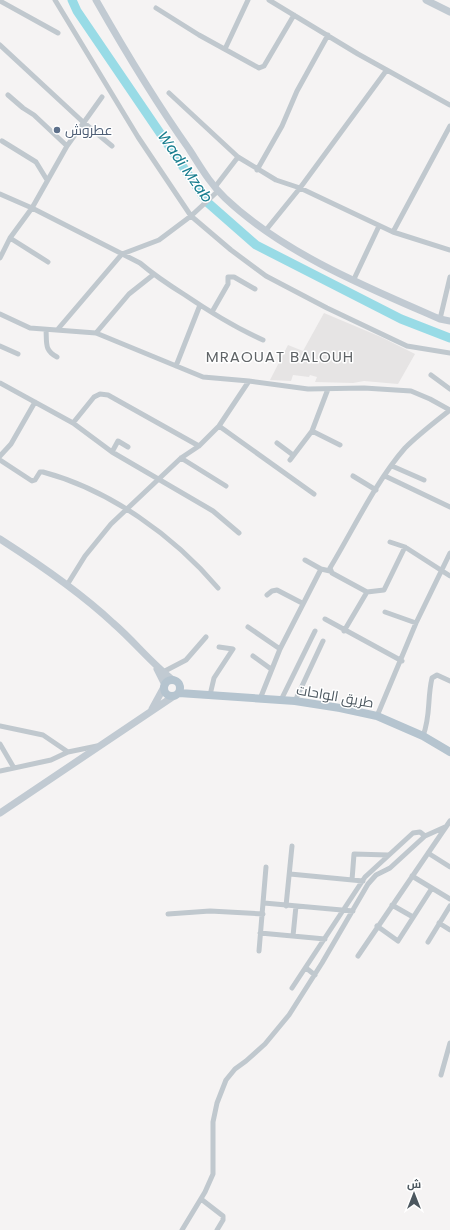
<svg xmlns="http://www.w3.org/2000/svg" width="450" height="1230" viewBox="0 0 450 1230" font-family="Poppins,Cairo,sans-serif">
<rect width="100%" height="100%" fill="#f5f3f3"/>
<!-- education -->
<path fill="#e6e4e4" d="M324,313l57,24 34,17 -17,30 -34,-3 -11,2 -38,-1 2,-5 -7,-2 -1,2 -16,-2 -2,6 -21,-1 18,-35 15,6z"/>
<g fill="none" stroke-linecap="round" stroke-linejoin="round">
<!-- river -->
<path stroke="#98dbe6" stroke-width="9" d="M72,0l5,11 130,191 49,43 145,74 49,19"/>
<!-- street -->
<path stroke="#c0c8ce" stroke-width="5" d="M55,0l83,137 53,79 40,34 35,26 61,32 80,38 43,7
M269,0l89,54 92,51
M0,1l58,32
M156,8l43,27 60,33 5,-2 30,-51
M0,45l83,77 29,24
M225,49l23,-49
M169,93l69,64
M8,95l15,13 11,7 33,31
M2,141l34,21 11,18
M257,170l25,-44 15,-35 31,-56
M215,187l23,-30 38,23 24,8 86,-117
M0,194l32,14 108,55c14,12 29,22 45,32 25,17 51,33 78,45
M266,230l34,-42 93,44 57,18
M393,232l57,-106
M10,238l38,24
M0,258l10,-20 22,-30 35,-62 35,-49
M354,279l25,-53
M212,312l16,-28v-7h6l21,12
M0,314l30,14 66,5 107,44 46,4
M440,319l10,-42
M58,329l64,-75 37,-14 32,-24 27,-25
M46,330c1,13 -2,20 11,27
M96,333l33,-39 24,-19
M0,346l18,8
M176,366l24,-61
M431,375l19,14
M0,383l73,40 39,29 101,59 26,22
M73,423l21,-26 6,-3 8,1 91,51
M219,426l95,68
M312,431l28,14
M277,443l16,12
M112,452l6,-11 10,6
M0,456l11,-12 24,-42
M181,458l45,28
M0,460l32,21 3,-1 5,-8h3c67,18 131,64 175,116
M290,460l22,-29 16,-42
M392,466l32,14
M353,476l23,14
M385,476l65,31
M390,542l15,5 45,29
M305,560l16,9 9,2
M67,585l18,-29 26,-32 70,-66 18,-12 20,-20 30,-45 59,8 56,-1 47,3 19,8 20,11
M367,592l-35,-19 -2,-5c23,-38 46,-87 75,-120 14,-14 30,-26 45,-38
M267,595l5,-4 5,-1 25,13
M385,612l31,11
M325,619l77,42
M248,627l32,22
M344,631l23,-39 17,-2 21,-43
M253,656l18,13
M163,672l23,-12 20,-23
M210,695l4,-17 19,-29 -14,-2
M260,699l20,-50 41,-80
M281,700l34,-69
M295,701l28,-60
M377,716l39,-93 34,-70
M0,726l43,9 25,17 29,-6
M423,736c8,-21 4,-37 9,-58l5,-3 13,6
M0,744l14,24
M0,771l51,-11 17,-8
M428,853l22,14
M290,874l73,7
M412,876l38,23
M352,880l2,-26 34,1
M264,903l89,8
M392,905l21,12
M286,906l6,-60
M168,914l42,-3 53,3
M439,923l11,7
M377,926l21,15 34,-53
M260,933l65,6
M293,936l3,-30
M428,942l22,-36
M259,951l7,-84
M358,956l92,-135
M306,968l9,7
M292,988l73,-111 48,-44 7,-1 5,4
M441,1075l9,-32
M201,1199l22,17v4l-6,10
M182,1230l23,-38 8,-18v-52l4,-19 9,-23 9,-11 11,-8 19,-17 24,-29 33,-52 46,-79 8,-9 14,-7 35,-32 20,-9"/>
<!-- secondary -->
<path stroke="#c1cad2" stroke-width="7" d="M96,0c29,51 59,101 93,149 11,17 21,35 36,49 58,55 141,89 215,121l10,2
M426,0l24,12
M0,539c39,25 79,52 113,84 21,18 38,40 60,57
M157,669l8,16
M152,709l12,-22
M0,813l174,-117"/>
<!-- primary -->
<path stroke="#b5c4cf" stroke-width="8" d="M164 688a8 8 0 1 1 16 0a8 8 0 1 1-16 0Z
M179,693l116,8 45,7 37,8 46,20 27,16"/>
</g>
<!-- markers -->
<circle fill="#5c6f8a" stroke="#fff" stroke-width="1.5" cx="57" cy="130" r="4"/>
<g text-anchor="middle" stroke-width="3" stroke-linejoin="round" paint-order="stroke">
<!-- service labels -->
<g font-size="14" fill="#4e5e75" stroke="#fff" text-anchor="start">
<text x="65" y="135">عطروش</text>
</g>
<!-- street labels -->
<g font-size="14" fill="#4c575f" stroke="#fff">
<text transform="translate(335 696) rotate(10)" y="5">طريق الواحات</text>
</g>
<!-- water labels -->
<g font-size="15" font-style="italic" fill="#187e8f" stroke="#fff">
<text transform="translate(185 167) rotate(55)" y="5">Wadi Mzab</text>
</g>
<!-- neighbourhood labels -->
<g font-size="15" letter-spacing="1" fill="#606467" stroke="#fff">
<text x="280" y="362">MRAOUAT BALOUH</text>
</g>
</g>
<!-- north arrow -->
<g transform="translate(414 1194)" stroke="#ffffff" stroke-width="3" paint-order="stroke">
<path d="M0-3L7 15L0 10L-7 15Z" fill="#4c575f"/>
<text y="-6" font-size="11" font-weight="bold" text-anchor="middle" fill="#4c575f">ش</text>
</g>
</svg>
